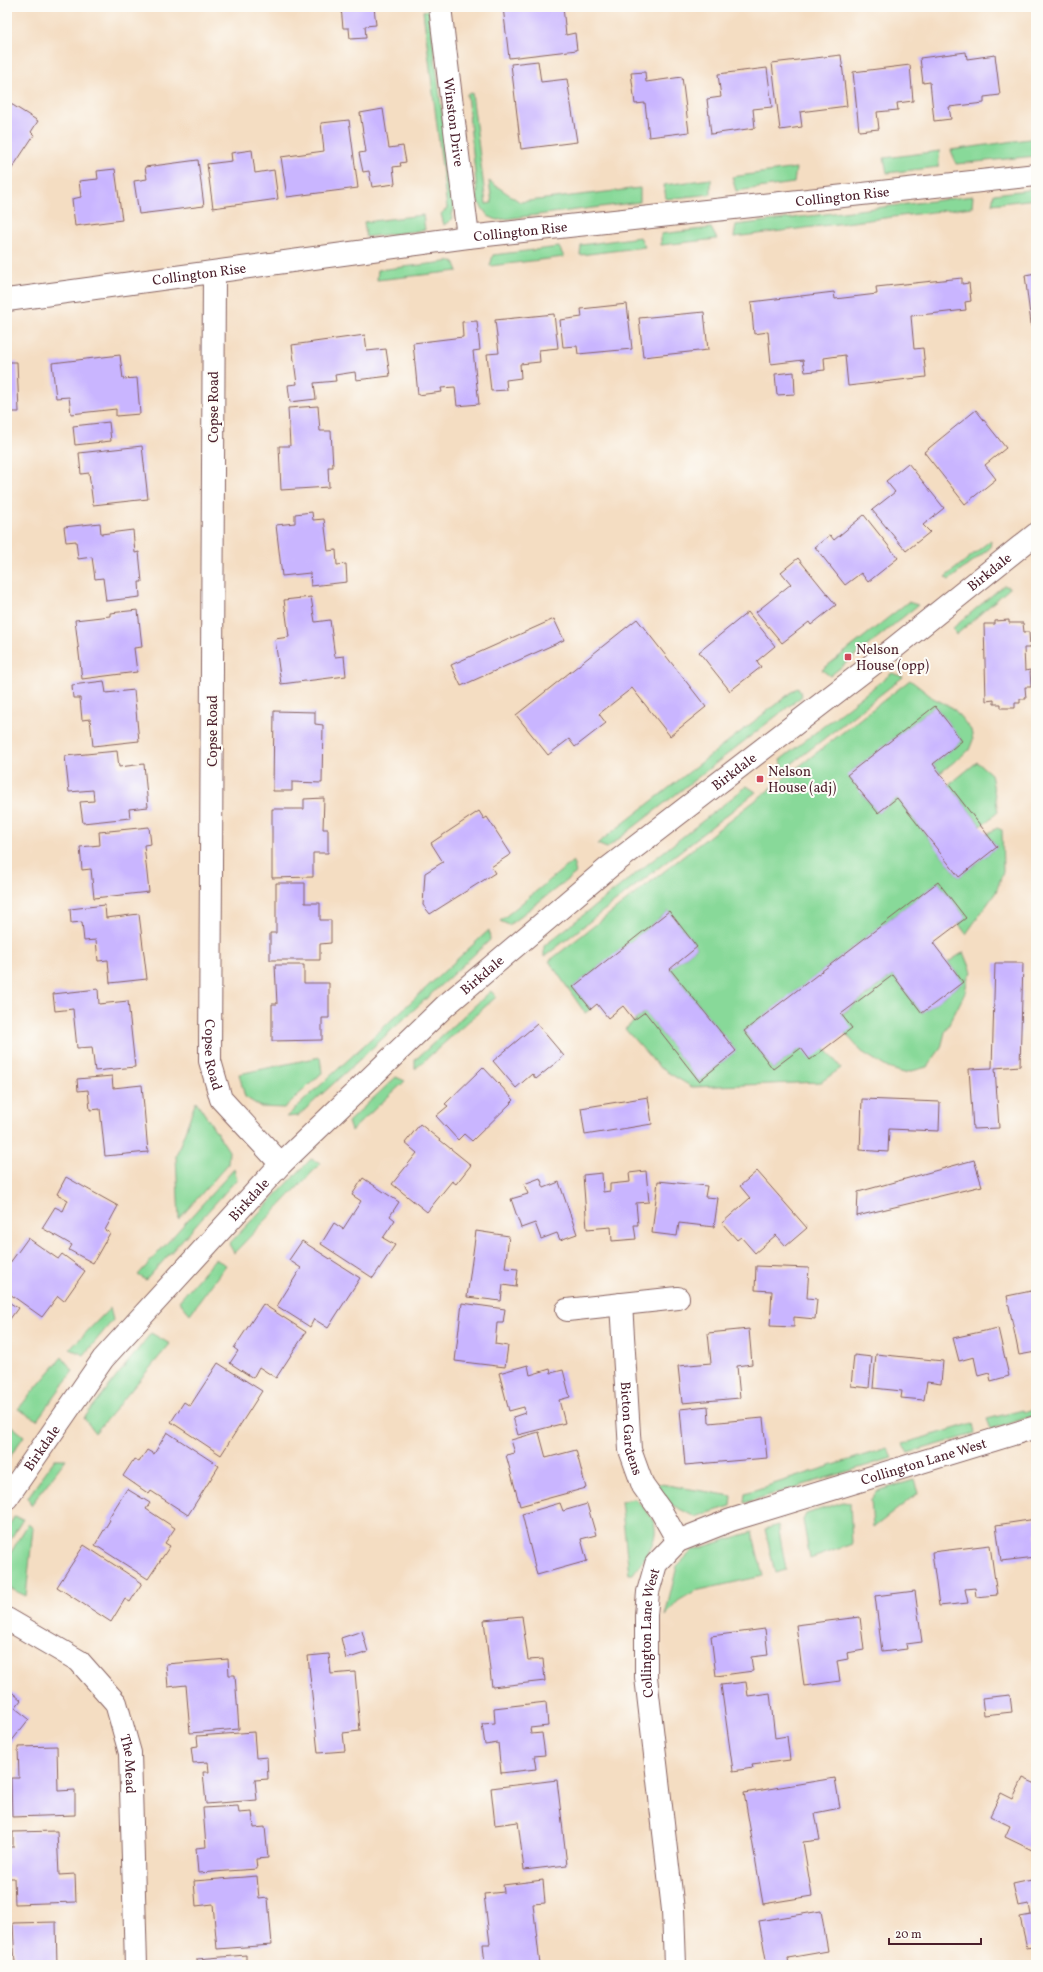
<svg xmlns="http://www.w3.org/2000/svg" width="1043" height="1972" viewBox="0 0 1043 1972" font-family="Vollkorn,serif">
<rect width="100%" height="100%" fill="#fdfcf7"/>
<filter id="ink" filterUnits="userSpaceOnUse"><feTurbulence type="fractalNoise" baseFrequency=".025" numOctaves="2"/><feDisplacementMap in="SourceGraphic" scale="8" xChannelSelector="R" yChannelSelector="G"/><feConvolveMatrix kernelMatrix="1 2 1 2 8 2 1 2 1" color-interpolation-filters="sRGB"/></filter>
<filter id="wash" filterUnits="userSpaceOnUse"><feTurbulence type="fractalNoise" baseFrequency=".012" numOctaves="4" result="noise"/><feDisplacementMap in="SourceGraphic" scale="16" xChannelSelector="R" yChannelSelector="G"/><feGaussianBlur stdDeviation="0.9" result="paint"/><feColorMatrix in="noise" values="0 0 0 0 0 0 0 0 0 0 0 0 0 0 0 0 0 1.4 0 .05"/><feComposite in="paint" operator="in"/></filter>
<g filter="url(#wash)">
<rect width="100%" height="100%" fill="#f4ddc2"/>
<!-- green -->
<path fill="#88d999" stroke="#697c62" d="M429,10l25,198 -3,12 -7,5 -3,-11 6,-6 -24,-197z
M472,93l14,111 6,-1 -3,-22 31,21 120,-14v14l-143,18 -9,-4 -10,-14 -11,-108z
M1036,138v18l-80,8 -5,-14z
M940,151l-2,16 -51,6 -3,-15z
M796,168l-2,15 -58,8 -4,-14z
M711,179v15l-45,5 -2,-14z
M1036,189v10l-44,5 2,-10z
M973,196l-1,11 -238,30 2,-12z
M423,215l2,15 -59,7 -2,-15z
M711,228l6,11 -56,6v-11z
M640,237l5,10 -65,8 1,-10z
M559,247l5,10 -74,9 3,-11z
M454,261l4,10 -81,9 1,-10z
M991,540l-1,8 -41,32 -4,-3z
M1004,585l6,3 -54,47 -3,-7z
M908,602l10,3 -88,71 -8,-6z
M892,673l11,4 -118,92 -5,-9z
M910,680l23,18 20,10 18,22 2,10 -4,10 -29,23 -7,-9 29,-23 -27,-35 -88,69 31,38 19,-15 62,79 38,-30 -10,-13 10,-6 5,2 1,42 -7,20 -30,42 -7,-10 7,-6 -28,-36 -194,149 29,38 28,-21h24l16,20 -20,14 -129,5 -33,-20 -34,-38 20,-17 54,69 37,-30 -66,-82 27,-22 -28,-36 -96,76 18,22 -6,4 -36,-52z
M798,687l4,9 -195,152 -10,-4z
M977,762l14,12 7,38 -17,14 -32,-41z
M747,786l9,6 -212,165v-11z
M573,861l3,12 -67,52 -9,-4z
M489,930l1,10 -192,176 -12,1z
M964,952l8,20 -4,4 -3,17 -20,39 -4,16 -14,19 -23,6 -16,-5 -26,-16 -17,-19 -4,-18 52,-40 29,38 41,-31 -15,-20z
M491,991l5,6 -81,72v-9z
M320,1057l2,16 -38,35 -23,-1 -16,-10 -6,-23z
M396,1077l9,4 -54,50 -3,-9z
M196,1101l33,50 -1,13 -49,55 -3,-63z
M311,1159l10,4 -87,90 -5,-9z
M234,1169l3,10 -91,101 -8,-5z
M215,1259l11,6 -36,49 -11,-13z
M110,1308l3,12 -29,35 -14,-6z
M151,1333l19,11 -75,89 -11,-15z
M62,1357l11,14 -36,49 -19,-11z
M1036,1408v7l-45,14 -4,-10 36,-9 1,2z
M8,1423l16,13 -17,25v-37z
M973,1423l2,11 -67,19 -6,-9z
M887,1448l5,10 -148,45 1,-10z
M55,1459h11l-35,46 -3,-8z
M914,1480l4,13 -45,35 -2,-28 6,-9z
M655,1483l77,13 -1,10 -36,11 -23,-12z
M635,1499c6,6 13,13 17,20 11,18 -9,40 -19,55h-4l-8,-73z
M843,1502l7,1 2,41 -42,15 -7,-39 3,-6z
M14,1517l9,2 -16,26v-16z
M28,1524l5,4 -7,68 -19,-9v-28z
M778,1525l8,45 -11,3 -10,-44z
M752,1532l11,44 -68,15 -17,10 -13,15 12,-50 16,-16z"/>
<g id="blocks">
<!-- building -->
<path fill="#c9b5ff" d="M341,7h33l2,18 -11,1 1,12 -16,1 -1,-11h-6z
M503,7h60l3,28 9,-2 2,17 -68,8z
M966,52l1,7 28,-4 5,40 -16,2v6l-35,4 2,12 -17,2 -4,-39 -7,1 -3,-25z
M841,55l6,51 -47,6 2,15 -22,3 -8,-67z
M538,61l3,21 26,-3 10,63 -56,7 -10,-85z
M910,65l3,36 -16,2 1,7 -21,2 2,17 -20,2 -6,-59z
M767,68l5,39 -19,2 2,19 -44,6 -4,-35 14,-2 -3,-23z
M645,72l1,10 36,-5 7,55 -40,5 -4,-34 -10,1 -4,-31z
M11,104l27,17 -7,11 3,3 -27,41v-67z
M383,109l6,39 14,-2 3,16 -6,1 1,3 -8,1 2,17 -23,3 -3,-16 -6,1 -4,-19 7,-1 -6,-39z
M349,120l9,68 -71,9 -6,-40 43,-6 -3,-28z
M252,150l3,23 19,-3 4,29 -65,9 -6,-44 25,-3 -1,-8z
M198,160l6,46 -65,8 -5,-33 13,-2 -2,-12z
M115,169l7,51 -47,6 -3,-27 9,-2 -2,-16 19,-2 -1,-8z
M1036,273v67h-3l-8,-65z
M962,278v6l7,-1 2,18 -6,1 1,8 -55,6 3,33 9,-1 3,29 -78,9 -3,-31 -21,3 1,12 -20,2 -2,-12 -32,4 -3,-32 -14,2 -3,-32 83,-10 1,7 42,-5 -1,-7z
M627,304l5,45 -54,5 -1,-8 -14,1 -3,-27 22,-3 -1,-8z
M704,312l4,38 -65,7 -4,-39z
M554,314l4,34 -19,2 1,12 -20,2 1,14 -15,2 1,10 -16,1 -4,-37 12,-1 -4,-33z
M477,321l3,29 -7,1 6,53 -22,2 -2,-19 -14,1 1,4 -24,3 -5,-52 50,-6 -1,-15z
M365,335l2,16 19,-2 4,27 -34,4 -1,-8 -20,3 1,6 -22,2 2,16 -26,3 -2,-17 9,-1 -5,-39z
M120,355l3,24 14,-1 3,36 -24,2v-7l-45,5 -2,-17 -13,1 -4,-35z
M7,362h10l2,50h-12z
M794,372l1,22 -18,1 -2,-21z
M318,406l2,25h11l2,36h-5l1,20 -48,3 -2,-44h11l-2,-38z
M976,410l30,38 -21,17 11,14 -31,25 -41,-52z
M109,422l2,19 -36,4 -2,-19z
M142,446l6,53 -55,6 -4,-32 -8,1 -2,-21z
M908,463l36,45 -21,17 7,7 -24,19 -34,-41 23,-18 -9,-11z
M312,512l1,8 11,-1 4,32 8,-1 1,15 9,-1 1,18 -36,4 -1,-13 -28,3 -6,-51 19,-2v-9z
M864,515l34,43 -30,24 -7,-9 -16,12 -30,-38 15,-12 4,5z
M100,523l1,11 32,-4 2,23 4,-1 3,30h-3l1,15 -34,4 -3,-23 -8,1 -3,-22 -14,2 -2,-18 -10,1 -2,-15z
M798,558l38,47 -25,20 -2,-3 -27,21 -26,-31 35,-28 -10,-12z
M311,597l4,25 15,-2 5,37 9,-1 2,20 -65,8 -6,-45 14,-2 -5,-37z
M138,610l4,37 -8,1 3,24 -55,7 -7,-59 35,-4v-3z
M748,612l27,34 -18,15 4,6 -31,24 -31,-39z
M554,619l10,21 -103,46 -10,-21z
M637,619l69,88 -36,29 -38,-48 -33,26 7,9 -31,24 -6,-8 -21,16 -32,-40z
M1009,620v3h14l1,9h5l1,16h-6l1,23 5,-1 1,17h-6l1,12h-6v4h-5v5h-14v-4h-7v-4l-8,1 -2,-77h11v-3z
M104,681l2,12 28,-3 5,51 -46,5 -3,-27 -8,1 -2,-22h-7l-1,-13z
M935,706l27,35 -29,23 64,83 -38,30 -62,-79 -19,15 -31,-38z
M274,711l41,1v12l8,1 -1,58 -30,-1v9h-19z
M117,751l2,16 25,-3 4,43 -19,2 1,9 -47,5 -3,-21 14,-1 -1,-11 -24,2 -4,-36z
M324,798l-1,31h5v24h-15v24l-41,1v-69h32v-10z
M479,811l5,8 3,-2 24,37 -20,13 4,6 -65,41 -7,-9 2,-32 18,-11 -12,-19z
M149,827l2,17 -7,1 5,47 -55,6 -3,-29 -9,1 -2,-23 20,-2 -1,-13z
M938,882l28,36 -33,25 30,39 -41,31 -29,-38 -52,39 11,14 -42,32 -9,-12 -28,21 -29,-38z
M276,883h29v20h15v17h11v23l-11,1v16h-50v-27h6z
M105,905l1,13 33,-4 8,65 -37,4 -2,-23 -10,1 -2,-21 -12,1 -2,-19 -11,1 -1,-14z
M669,911l28,36 -27,22 66,82 -37,30 -54,-69 -11,8 -11,-14 -15,12 -11,-14 -6,5 -18,-22z
M995,963h28l-3,103 -25,2 4,60 -26,1 -4,-60 23,-1z
M275,965h29v18h25v35h-7v22l-50,1v-37h5z
M98,989l1,15 29,-3 7,66 -40,4 -3,-24 -15,1 -4,-39 -18,2 -2,-17z
M537,1024l27,32 -28,23 -4,-5 -16,14 -23,-27z
M483,1067l31,33 -42,41 -8,-7 -6,6 -22,-24 12,-10 -3,-2z
M112,1076l1,12 29,-3 6,67 -43,4 -5,-47 -10,1 -2,-20 -10,1 -1,-12z
M648,1097l4,27 -67,11 -4,-27z
M862,1099l78,3 -1,29 -50,-2 -1,23 -28,-2z
M420,1124l51,41 -15,19 -4,-3 -25,31 -35,-28 25,-31 -12,-10z
M974,1160l8,26 -125,30 1,-24z
M646,1171l3,31 -13,1 2,22h-4l2,14 -24,2 -1,-14 -24,2 -4,-54 19,-2 1,19 7,-1v-7l20,-2 -1,-9z
M757,1171l50,57 -21,18 -10,-11 -21,18 -14,-16 -4,3 -15,-17 28,-25 -10,-12z
M66,1177l52,29 -13,24 5,3 -17,30 -24,-13 3,-5 -30,-17 13,-21 8,4 5,-11 -11,-6z
M363,1178l36,24 -9,14 5,4 -12,18 12,7 -22,33 -52,-34 13,-21 9,6 18,-28 -9,-6z
M540,1178l4,10 15,-6 18,52 -17,6 -3,-7 -16,6 -6,-16 -14,5 -10,-29 17,-5 -4,-10z
M658,1181l49,5 -2,11 13,1 -4,29 -35,-4 -2,13 -25,-3z
M476,1231l33,5 -4,32 13,1 -2,18 -13,-2 -2,16 -34,-4z
M28,1238l30,21 4,-5 23,17 -21,30 -6,-5 -16,21 -35,-25v-25z
M302,1241l58,37 -32,50 -14,-9 -4,8 -33,-21 24,-38 -12,-8z
M756,1266l53,2 -2,30 10,1 -2,20 -21,-2v10l-24,-1 2,-35 -17,-1z
M1036,1290v62l-17,3 -12,-59z
M7,1301l11,7 -11,15z
M462,1303l43,6 -2,14h-6l-2,21 13,2 -3,21 -50,-6z
M263,1304l43,28 -30,46 -17,-11 -6,11 -23,-15 8,-12 -4,-3z
M998,1328l11,48 -18,5 -2,-8 -11,3 -4,-19 -15,4 -6,-23z
M749,1329l3,35 -15,2 3,32 -58,5 -4,-37 33,-3 -3,-30z
M876,1354l67,7 -2,23 -14,-2 -3,18 -23,-2 1,-7 -29,-3z
M854,1355l18,2 -3,31 -18,-2z
M218,1363l44,28 -41,64 -50,-33 13,-20 6,4z
M528,1365l2,10 20,-6 1,4 12,-3 7,27 -11,3 6,23 -47,12 -5,-18 12,-4 -1,-6 -15,4 -10,-38z
M708,1406l1,17 54,-5 4,40 -82,7 -5,-56z
M167,1432l52,34 -31,49 -37,-24 -2,3 -26,-18 11,-17 5,3 8,-12 7,4z
M539,1432l7,26 30,-8 10,38 -66,18 -14,-51 9,-2 -4,-13z
M127,1489l23,14 -4,6 29,19 -10,15 5,3 -22,33 -53,-34 15,-25 -2,-1z
M560,1503l3,8 24,-7 9,31 -15,4 6,22 -50,14 -15,-61z
M1036,1519v38l-35,4 -5,-36z
M84,1545l58,38 -12,19 -5,-3 -14,23 -54,-35z
M990,1545l7,50 -21,2 -1,-9 -10,1 3,14 -29,3 -7,-54z
M915,1591l7,51 -16,2 1,5 -25,3 -7,-56z
M522,1616l6,44 15,-1 2,22 -53,6 -8,-67z
M860,1617l4,33 -17,3 1,6 -11,2 3,20 -36,5 -8,-61z
M765,1629l3,26 -17,2 2,14 -37,5 -5,-40z
M362,1631l6,21 -22,7 -5,-21z
M329,1654l2,20 24,-2 5,59 -17,2 2,18 -27,2 -10,-97z
M228,1659l1,16h6l4,54 -49,4 -4,-48 -18,2 -2,-23z
M746,1682l2,14 22,-3 5,45 12,-2 3,24 -38,5 1,3 -20,3 -12,-86z
M7,1688l14,12 -6,8 14,11 -22,28z
M1010,1695l2,17 -28,3 -2,-17z
M546,1702l2,24 -18,2 1,6 11,-1 3,22 -11,1 2,13 -35,4 -3,-30 -13,2 -3,-21 13,-1 -1,-15z
M254,1732l2,26 11,-1 1,22 -13,1 2,20 -51,4 -3,-32h6l-1,-10 -15,1 -2,-16 7,-1 -1,-10z
M57,1746l1,45 17,-1v25l-63,2 -1,-39h8l-1,-31z
M835,1778l5,30 -25,5 5,27 -17,2 9,54 -49,8 -19,-111z
M1023,1778l13,6v68l-31,-15 5,-11 -20,-10 11,-23 12,6z
M557,1780l10,85 -43,5 -6,-48 -23,3 -4,-37z
M238,1806l1,7 13,-1 2,16 11,-1 3,31 -12,1 1,10 -59,4 -2,-25 10,-1 -3,-39z
M57,1831l2,44 16,-1 1,28 -61,2 -1,-26h-7v-31h6v-15z
M257,1876l2,23 9,-1 4,47 -55,4 -4,-45 -17,2 -2,-25z
M1036,1879v67l-9,2 -7,-31 11,-2 -2,-11 -11,2 -5,-22z
M543,1880l2,23 -12,1 7,61h-55l-2,-21h7l-6,-50 20,-2 -1,-7z
M821,1911l7,40 -40,7 1,7h-22l-8,-44z
M56,1922l1,43h-42l-2,-42z
M246,1955v10h-49v-6z"/>
</g>
</g>
<g filter="url(#ink)">
<use href="#blocks" fill-opacity="0" stroke="#866260" stroke-width="1"/>
<g fill="none" stroke-linecap="round" stroke-linejoin="round">
<defs>
<g id="minor">
<path id="s1" d="M440,7l28,230"/>
<path id="s2" d="M214,273l-4,788 11,38 60,65"/>
<path id="s3" d="M7,300l461,-63 568,-62"/>
<path id="s4" d="M621,1304l9,146 13,36 18,25 17,30"/>
<path d="M567,1310l111,-12"/>
<path id="s5" d="M7,1498l96,-139 178,-195 164,-158 163,-138 286,-220 142,-114"/>
<path id="s6" d="M7,1619l72,42 37,42 14,50 6,212"/>
<path id="s7" d="M675,1965l-2,-55 -27,-233v-62l2,-23 8,-28 22,-23 53,-21 305,-93"/>
</g>
</defs>
<!-- minor casing -->
<use href="#minor" stroke="#866260" stroke-width="24"/>
<!-- minor -->
<use href="#minor" stroke="#fff" stroke-width="22"/>
</g>
</g>
<!-- markers -->
<g fill="#d1495b" stroke="#fdfcf7" stroke-width="1.5">
<rect x="844" y="653" width="8" height="8" rx="2"/>
<rect x="756" y="775" width="8" height="8" rx="2"/>
</g>
<g text-anchor="middle" stroke-width="4" stroke-linejoin="round" paint-order="stroke">
<!-- street labels -->
<g font-size="14" fill="#4a1f2b" stroke="#fdfcf7">
<text dy="5" stroke="none"><textPath href="#s1" startOffset="116">Winston Drive</textPath></text>
<text dy="5" stroke="none"><textPath href="#s3" startOffset="842">Collington Rise</textPath></text>
<text dy="5" stroke="none"><textPath href="#s3" startOffset="518">Collington Rise</textPath></text>
<text dy="5" stroke="none"><textPath href="#s3" startOffset="194">Collington Rise</textPath></text>
<text transform="translate(213 407) rotate(-90)" y="5">Copse Road</text>
<text dy="5" stroke="none"><textPath href="#s5" startOffset="1357">Birkdale</textPath></text>
<text transform="translate(212 731) rotate(-90)" y="5">Copse Road</text>
<text dy="5" stroke="none"><textPath href="#s5" startOffset="1033">Birkdale</textPath></text>
<text dy="5" stroke="none"><textPath href="#s5" startOffset="709">Birkdale</textPath></text>
<text dy="5" stroke="none"><textPath href="#s2" startOffset="782">Copse Road</textPath></text>
<text dy="5" stroke="none"><textPath href="#s5" startOffset="385">Birkdale</textPath></text>
<text dy="5" stroke="none"><textPath href="#s4" startOffset="125">Bicton Gardens</textPath></text>
<text dy="5" stroke="none"><textPath href="#s5" startOffset="61">Birkdale</textPath></text>
<text dy="5" stroke="none"><textPath href="#s7" startOffset="694">Collington Lane West</textPath></text>
<text dy="5" stroke="none"><textPath href="#s7" startOffset="334">Collington Lane West</textPath></text>
<text dy="5" stroke="none"><textPath href="#s6" startOffset="202">The Mead</textPath></text>
</g>
<!-- poi labels -->
<g font-size="14" fill="#4a1f2b" stroke="#fdfcf7" text-anchor="start">
<text x="856" y="654">Nelson<tspan x="856" dy="16">House (opp)</tspan></text>
<text x="768" y="776">Nelson<tspan x="768" dy="16">House (adj)</tspan></text>
</g>
</g>
<!-- margin -->
<rect width="1043" height="1972" fill="none" stroke="#fdfcf7" stroke-width="24"/>
<!-- scale -->
<path d="M889 1938v6h92v-6" fill="none" stroke="#4a1f2b" stroke-width="2"/>
<text x="895" y="1938" font-size="12" fill="#4a1f2b" stroke="#fdfcf7" stroke-width="3" paint-order="stroke">20 m</text>
</svg>
